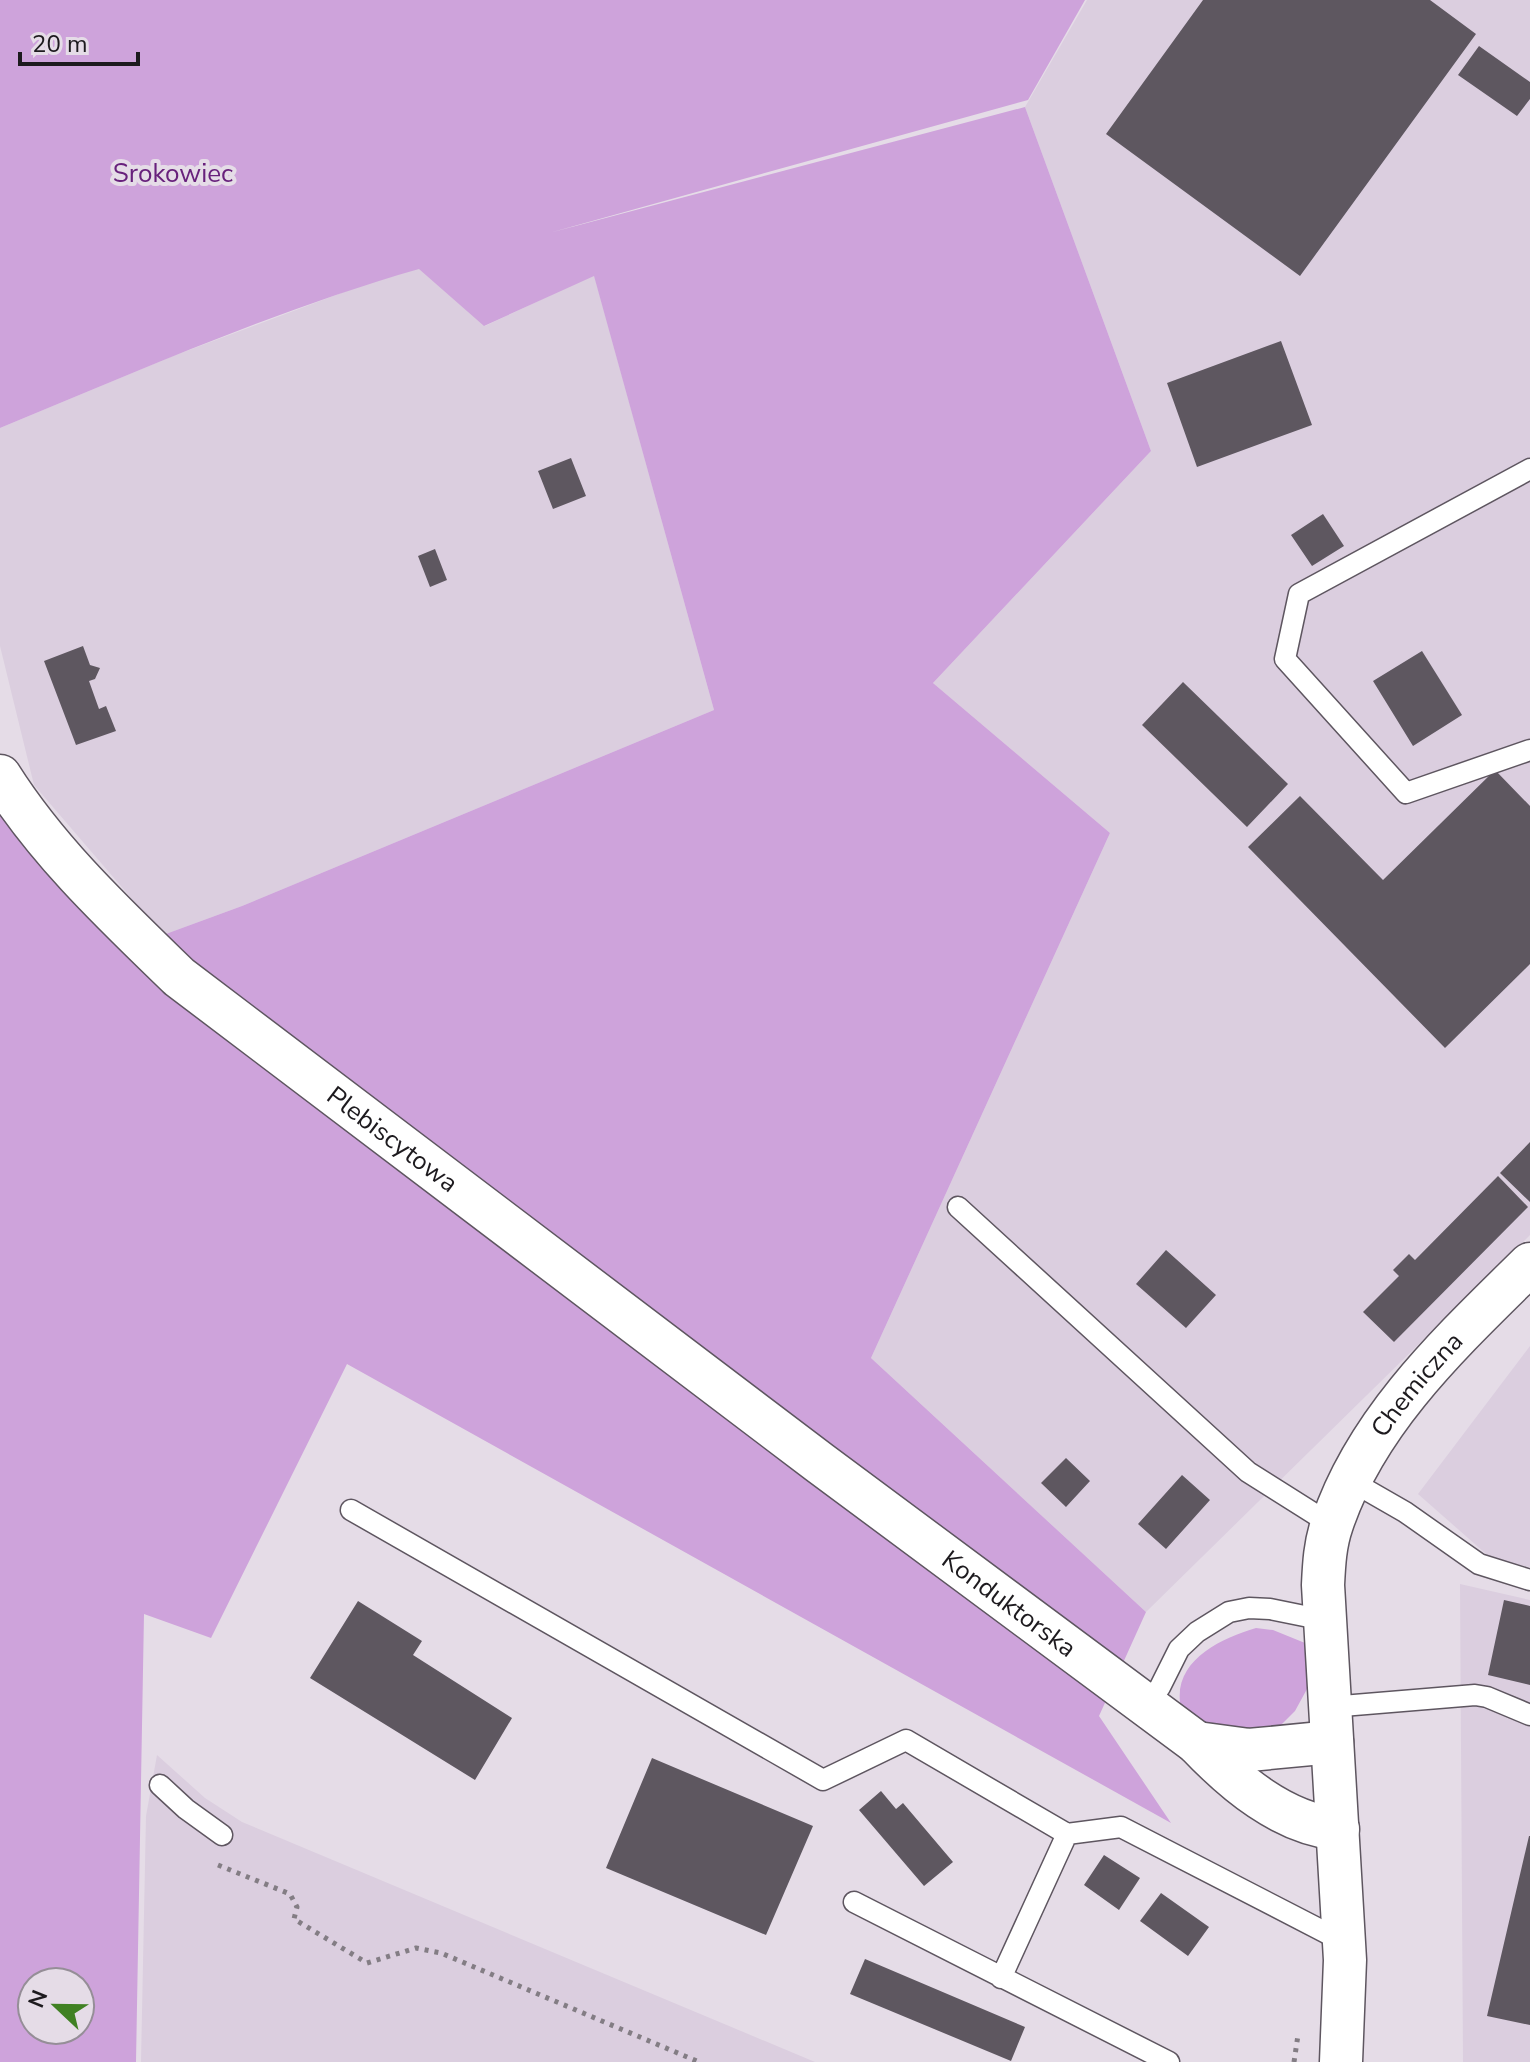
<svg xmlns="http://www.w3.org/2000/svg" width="1530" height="2062" viewBox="0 0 1530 2062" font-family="'Nunito Sans',sans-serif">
<rect width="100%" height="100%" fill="#e5dce7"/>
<!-- built -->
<path fill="#dbcedf" d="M1087,0h443v1235l-384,377 -275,-254 239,-525 -177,-150 218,-232 -126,-344z
M419,268l66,58 109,-51 120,435 -472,196 -79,29 -129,-150 -34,-139v-218l173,-72 187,-70z
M1530,1346v221l-37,-7 -75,-66z
M1460,1584l70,16v462h-67z
M157,1755l48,43 37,24 573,240h-674l5,-246z"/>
<!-- green -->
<path fill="#cea3db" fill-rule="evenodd" d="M0,0h1085l-57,100 -479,133 476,-126 126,344 -218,232 177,150 -239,525 275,254 -47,104 72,107 -824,-459 -136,274 -67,-24 -8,448h-136v-1272l163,145 79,-29 472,-196 -120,-434 -110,50 -65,-57c-143,41 -281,102 -419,159zM32,1982h48v48h-48z
M1256,1628l17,2 32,13 6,24 -4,22 -12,22 -17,17 -42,8 -33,-14 -22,-14c-10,-46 38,-69 75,-80z"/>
<!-- building -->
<path fill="#5e5760" d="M1203,0h227l46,34 -176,242 -194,-142z
M1479,46l51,36v17l-13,17 -59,-41z
M1281,341l31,84 -115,42 -30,-84z
M571,458l15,38 -33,13 -15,-38z
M1323,514l21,32 -32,20 -21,-31z
M435,549l12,31 -17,7 -12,-31z
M83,646l7,19 10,3 -5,11 -6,2 10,28 7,-3 10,25 -40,14 -32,-84z
M1422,651l40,64 -49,31 -40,-65z
M1183,682l105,102 -41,43 -105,-102z
M1495,770l35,36v158l-85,84 -197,-201 52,-51 83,84z
M1530,1142v60l-30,-29z
M1498,1176l30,31 -134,135 -31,-30 36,-36 -6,-6 16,-16 6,6z
M1166,1250l50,45 -30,33 -50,-44z
M1066,1458l24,23 -24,26 -25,-24z
M1182,1475l28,25 -44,49 -28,-25z
M1504,1600l26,6v79l-42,-10z
M358,1601l64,40 -9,14 99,63 -37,62 -165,-102z
M652,1758l161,68 -47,109 -160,-67z
M881,1791l15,18 7,-6 50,59 -29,24 -65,-76z
M1529,1836h1v189l-43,-9z
M1104,1855l36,23 -21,32 -35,-25z
M1161,1893l48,34 -21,29 -48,-35z
M865,1959l160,68 -14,34 -161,-67z"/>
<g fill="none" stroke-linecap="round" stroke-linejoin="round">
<defs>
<path id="lane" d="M1530,469l-231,125 -14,65 121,134 124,-43
M958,1207l290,265 84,53
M1351,1481l54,31 74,52 51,16
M351,1510l472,270 83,-40 161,94 54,-7 223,115
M1146,1707l14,-20 19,-38 18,-17 32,-20 20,-4 21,1 54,11
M1330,1707l145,-12 12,2 43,18
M160,1785l26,24 36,26
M854,1902l315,160
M1001,1978l66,-144"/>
<g id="street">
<path id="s1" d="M0,776c48,76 114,138 179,201l641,486 377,280c37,39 85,80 141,86"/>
<path d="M1197,1743l52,7 83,-8"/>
<path id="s2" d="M1341,2062l4,-102 -22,-375c1,-21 2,-41 9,-61 35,-105 121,-184 198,-260"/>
</g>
</defs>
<!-- lane casing -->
<use href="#lane" stroke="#5e5660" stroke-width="23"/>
<!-- street casing -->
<use href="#street" stroke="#5e5660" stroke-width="45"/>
<!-- path -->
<path stroke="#837d84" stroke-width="5" stroke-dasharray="4 6" stroke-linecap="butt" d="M218,1865l72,29 7,13 -3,12 73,44 49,-15 25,5 258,109
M1294,2062l4,-27"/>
<!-- lane -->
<use href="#lane" stroke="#fff" stroke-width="20"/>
<!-- street -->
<use href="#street" stroke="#fff" stroke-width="42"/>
</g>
<g text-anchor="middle" stroke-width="8" stroke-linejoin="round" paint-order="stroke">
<!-- park labels -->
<g font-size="26" fill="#68217c" stroke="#e5dce7">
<text x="173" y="182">Srokowiec</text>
</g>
<!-- street labels -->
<g font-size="26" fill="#1d1a1e" stroke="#e5dce7">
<text dy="9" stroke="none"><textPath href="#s1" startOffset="538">Plebiscytowa</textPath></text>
<text dy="9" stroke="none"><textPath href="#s2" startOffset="704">Chemiczna</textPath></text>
<text dy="9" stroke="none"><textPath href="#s1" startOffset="1310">Konduktorska</textPath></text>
</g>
</g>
<!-- north arrow -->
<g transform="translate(56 2006) rotate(292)"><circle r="38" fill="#e5dce7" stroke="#958e97" stroke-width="2"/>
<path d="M0-6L14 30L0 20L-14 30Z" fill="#408123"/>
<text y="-12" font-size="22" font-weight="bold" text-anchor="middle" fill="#1d1a1e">N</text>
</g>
<!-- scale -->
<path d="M20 52v12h118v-12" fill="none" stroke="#1d1a1e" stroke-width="4"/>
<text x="32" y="52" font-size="24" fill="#1d1a1e" stroke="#e5dce7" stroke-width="6" paint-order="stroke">20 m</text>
</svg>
